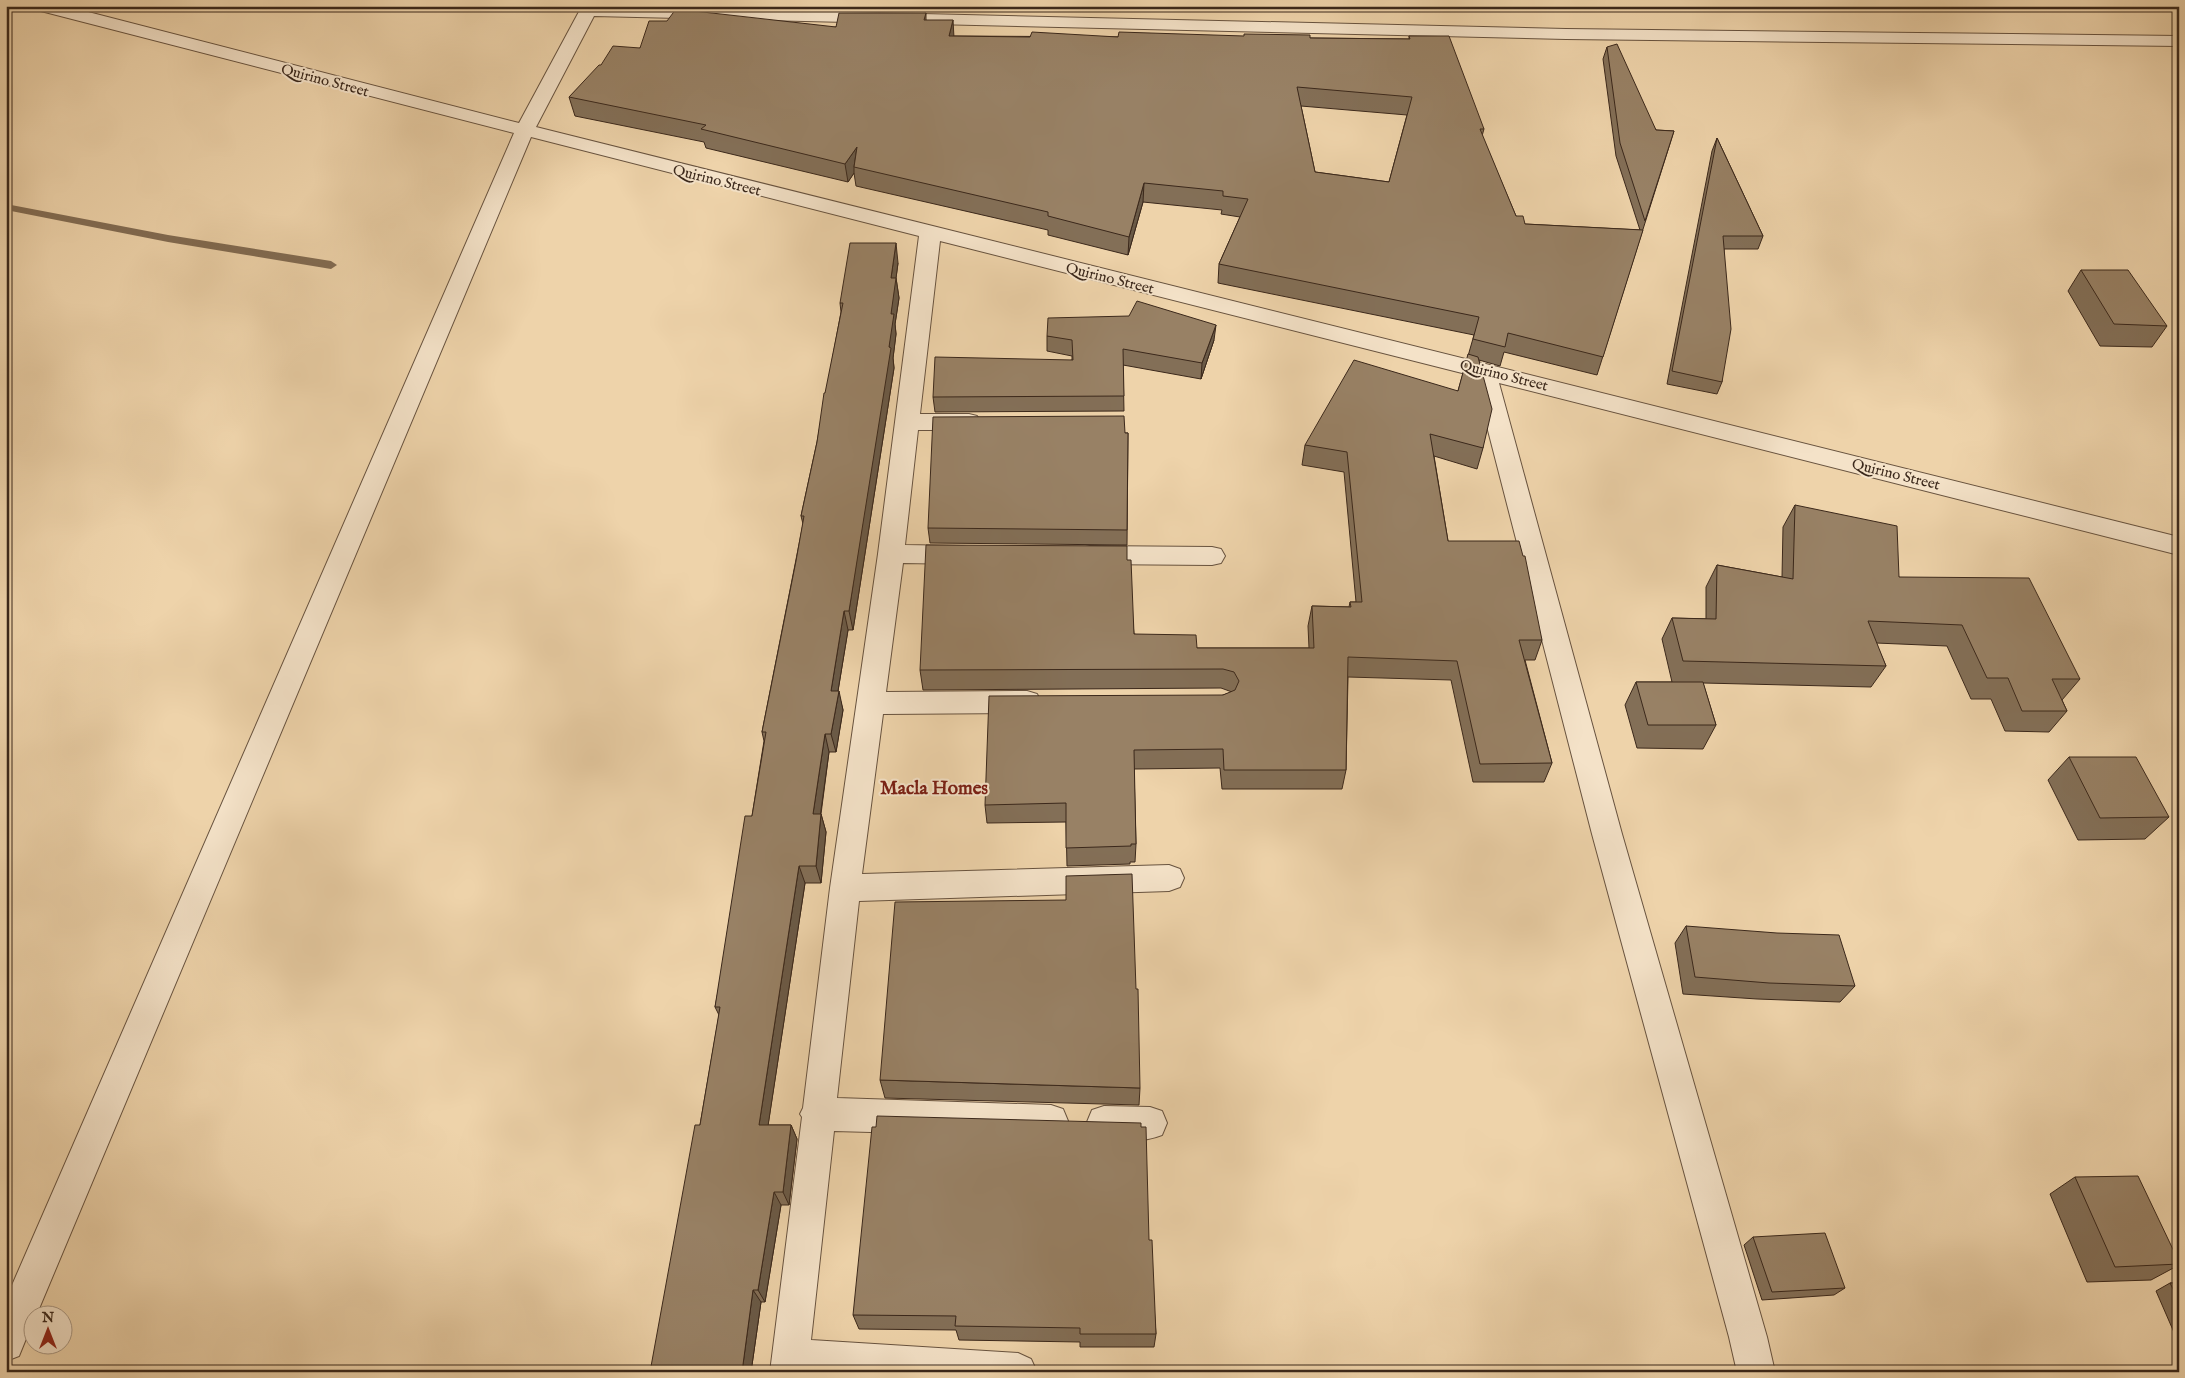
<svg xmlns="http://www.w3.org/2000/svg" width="2185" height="1378" viewBox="0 0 2185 1378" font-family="'IM FELL English',serif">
<rect width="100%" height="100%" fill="#eed3aa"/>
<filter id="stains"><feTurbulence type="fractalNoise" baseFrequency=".004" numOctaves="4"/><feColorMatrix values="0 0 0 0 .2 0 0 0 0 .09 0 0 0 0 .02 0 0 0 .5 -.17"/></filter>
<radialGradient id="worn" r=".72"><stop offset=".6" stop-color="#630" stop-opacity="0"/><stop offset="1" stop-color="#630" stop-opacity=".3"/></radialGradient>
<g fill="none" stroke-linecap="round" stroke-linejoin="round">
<!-- stream -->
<path fill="#826c53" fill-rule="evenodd" d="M6,204l162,31 163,26 6,4 -6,4 -163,-27 -162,-32z"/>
<defs>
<path id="minor" d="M34,6h31l454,117 63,-117 984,23 613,7v10l-613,-7 -972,-23 -58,111 1643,410v18l-680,-172 123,451 145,503 8,35h-38l-8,-35 -137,-503 -118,-458 -534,-135 -20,173h49l8,2 4,6 -4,6 -8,2h-51l-13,115 57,1 9,2 4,7 -4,7 -9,2 -59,-1 -17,129 141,-1 10,3 4,8 -4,8 -10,3 -144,1 -21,160 307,-9 11,4 4,9 -4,9 -11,4 -310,10 -22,197 214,7 12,4 5,12 -5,12 -12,4 -217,-6 -23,209 207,13 13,6 6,13h-267l32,-255 -2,-3 3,-6 27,-220 48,-334 41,-318 -388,-99 -495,1179h-4v8l-13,32 -13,5v-62l508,-1166 -477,-123z
M1090,546l122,1 9,2 4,7 -4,7 -9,2 -122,-1 -9,-2 -4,-7 4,-7z
M1104,1106l46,1 12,4 5,12 -5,12c-20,8 -50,7 -70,-1l-5,-12 5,-12z"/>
</defs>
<!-- minor casing -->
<use href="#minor" stroke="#68533f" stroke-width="2"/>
<!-- minor -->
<use href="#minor" fill="#f4e2c8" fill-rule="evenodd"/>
</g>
<!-- wall -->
<path fill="#836f57" stroke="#3b281b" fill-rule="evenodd" d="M926,13v7l28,16 356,2 99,1v-3l75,93 -2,7 34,80 9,8 115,6 -24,-74 -13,-97 4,-12 49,83 18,1 -77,244 -93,-23 -4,14 -21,-6 4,88 -6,21 -43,-13 14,85 94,99 -7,20h-10l27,103 -8,19h-71l-22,-102 -103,-3 -2,93 -4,19h-120l-2,-21 -86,1 2,75 -1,18h-5v2l-63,2 -1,-44 -79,1 -2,-18 238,-110 9,-3 -11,-4 -298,2 -3,-20 207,-110 7,74 63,14h112l-1,-22 4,-20 37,1 1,-5h6l-12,-130 -42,-7 3,-20 153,-54 16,-56 -256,-52 1,-19 21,-47 -19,-3 1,-4 -79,-8 -15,53 -80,-20v-5l-192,-44 -2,-13 -6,9 -142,-34 -2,-6 -129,-26 -6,-19 32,-32 39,-17 196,-21zM1301,106l106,9 -18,67 -74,-10z
M1717,138l46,98 -5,13h-34l-2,133 -5,12 -50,-10 45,-233z
M898,263l-2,15 3,20 -4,26 1,10 -3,24 1,10 -41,262h-5l-10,61 5,19 -7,42h-7l-8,62 5,18 -5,51h-16l-37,242h23l6,14 -8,66h-8l-16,97h-4l-10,70 -51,-247 19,-110 -4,-8 37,-191 12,-75 -2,-9 41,-208 -2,-8 16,-74 24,-130 -1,-9z
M2081,270l86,56 -15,21 -52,-1 -32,-55z
M1047,336l167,4 -13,39 -78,-14 1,46 -189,1 -2,-15 139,-37v-4l-25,-5z
M1125,433h3l-1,112 -197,-2 -2,-15z
M1795,505l104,72 181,102 -18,21 5,11 -18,21 -44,-1 -14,-32h-20l-24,-53 -71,-3 10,23 -15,21 -168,-4 13,42 -13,24 -66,-1 -12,-43 11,-23h36l-10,-43 10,-21 34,1v-32l11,-22 65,12 1,-50z
M2069,757l100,60 -24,22 -67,1 -30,-60z
M1686,926l169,60 -15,16 -83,-3 -74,-5 -8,-51z
M880,1080l260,8 -1,17 -254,-7z
M2075,1177l104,85v3l-28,15 -64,2 -37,-88z
M1753,1237l92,51 -11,7 -72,5 -18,-55z
M1149,1240l7,94 -2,13h-74v-5l-121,-2 -3,-10 -97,-1 -6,-14z
M2170,1283h9v54h-3l-20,-46z"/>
<!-- shaded-wall -->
<path fill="#6a5a47" stroke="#3b281b" d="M953,20l1,18 -5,-2z
M857,147l-3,20v6l-6,9 -3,-18z
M1144,183l-1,19 -15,53 1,-18z
M896,243l2,20 -2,15 3,20 -4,26 1,10 -3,24 1,10 -41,262 -4,-19 40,-264 2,-33v-36z
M1216,325l-2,15 -13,39 1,-16z
M844,611l4,19 -13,79 -4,-18z
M839,691l4,19 -7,42 -5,-18z
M825,734l4,18 -11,80 -5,-18z
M821,814l5,18 -5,51 -5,-17z
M799,866l6,17 -39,256 -7,-14z
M791,1125l6,14 -8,66 -6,-13z
M774,1192l7,13 -16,97 -7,-12z
M753,1290l8,12 -10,70h-9z"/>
<!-- building -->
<path fill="#988165" stroke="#3b281b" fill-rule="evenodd" d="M676,9l160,18 3,-14h87l-2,7h29l-4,16 81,1 2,-5 86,5 1,-5 125,4v-2l66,1v3l100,1 -1,-3h40l35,93h-4l36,87h7l2,8 118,6 -40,127 -95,-24 -3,14 -32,-8 6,-22 -260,-53 29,-65 -25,-3v-5l-79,-8 -15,54 -81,-21v-4l-194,-45 3,-20 -12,17 -144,-35 5,-4 -137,-28 30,-32h2l12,-19 27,2 9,-27h18zM1297,87l115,10 -23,85 -74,-10z
M1617,44l39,86 18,1 -29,90 -25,-78 -13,-96z
M1717,138l46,98h-40l8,93 -9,53 -50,-11z
M850,243h46l-5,35h5l-5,36h3l-5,33 2,1 -42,263h-5l-13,80h8l-8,43h-6l-12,80h8l-5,52h-17l-40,259h32l-8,67h-9l-16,98h-5l-11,82h-92l45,-247h5l20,-118h-5l30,-191h7l14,-84h-4l34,-171 8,-45h-3l16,-74 7,-49h1l18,-90h-3z
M2081,270h47l39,56 -53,-2z
M1137,301l79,24 -14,38 -79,-14 1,47 -191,1 2,-40 138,3 -1,-20 -25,-4 1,-18 81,-2z
M1468,354l10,3 14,52 -9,39 -53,-14 18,107h71l4,15h2l17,84h-23l33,123 -72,1 -23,-103 -109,-4 -2,113h-122l-1,-21 -89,1 2,94h-5v2l-65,2v-45l-81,2 4,-109 234,-1 12,-5 4,-9 -5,-9 -11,-3 -303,1 6,-125 201,1v14h4l3,74 62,1 1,13h117l-2,-42 39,1 -1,-5h12l-15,-150 -42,-7 49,-85 104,31z
M1124,416l1,17h3l-1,97 -199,-2 5,-111z
M1795,505l102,21 2,51 130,1 51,101h-28l15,32h-45l-14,-33h-21l-25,-53 -94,-4 18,45 -203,-5 -11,-43 44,1 1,-54 76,14z
M1636,682h67l13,43h-68z
M2069,757h67l33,60 -69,1z
M1132,874l4,115h2l2,99 -260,-8 15,-178 171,-2v-24z
M1686,926l91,7 62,2 16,51 -86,-3 -74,-6z
M877,1116l264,7v4h5l3,113h3l4,94h-76v-6l-125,-2 1,-10 -103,-1 19,-188h4z
M2138,1176l41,86v2l-64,3 -40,-90z
M1825,1233l20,55 -73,4 -19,-55z
M2170,1283h9v18z"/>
<g text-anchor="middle" stroke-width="4" stroke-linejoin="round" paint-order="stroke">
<!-- far-street labels -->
<g font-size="15" fill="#3b281b" stroke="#f4e2c8">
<text transform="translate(325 80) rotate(15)" y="5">Quirino Street</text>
<text transform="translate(717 180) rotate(14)" y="5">Quirino Street</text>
<text transform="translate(1110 278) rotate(14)" y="5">Quirino Street</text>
<text transform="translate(1504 375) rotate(14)" y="5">Quirino Street</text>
<text transform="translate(1896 474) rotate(14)" y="5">Quirino Street</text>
</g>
<!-- neighbourhood labels -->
<g font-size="19" font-weight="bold" fill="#7a1f14" stroke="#f4e2c8">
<text x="934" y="794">Macla Homes</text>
</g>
</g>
<!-- margin -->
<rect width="2185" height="1378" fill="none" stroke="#eed3aa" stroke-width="25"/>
<rect x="8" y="8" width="2170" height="1363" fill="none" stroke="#3b281b" stroke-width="2.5"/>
<rect x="12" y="12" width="2160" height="1353" fill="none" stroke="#3b281b"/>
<!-- north arrow -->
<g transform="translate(48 1330)"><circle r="24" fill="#f4e2c8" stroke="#aa9883"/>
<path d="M0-4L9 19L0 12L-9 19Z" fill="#8f2418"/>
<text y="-8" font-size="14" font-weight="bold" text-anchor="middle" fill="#3b281b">N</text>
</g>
<rect width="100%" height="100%" filter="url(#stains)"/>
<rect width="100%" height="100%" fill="url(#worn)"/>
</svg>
